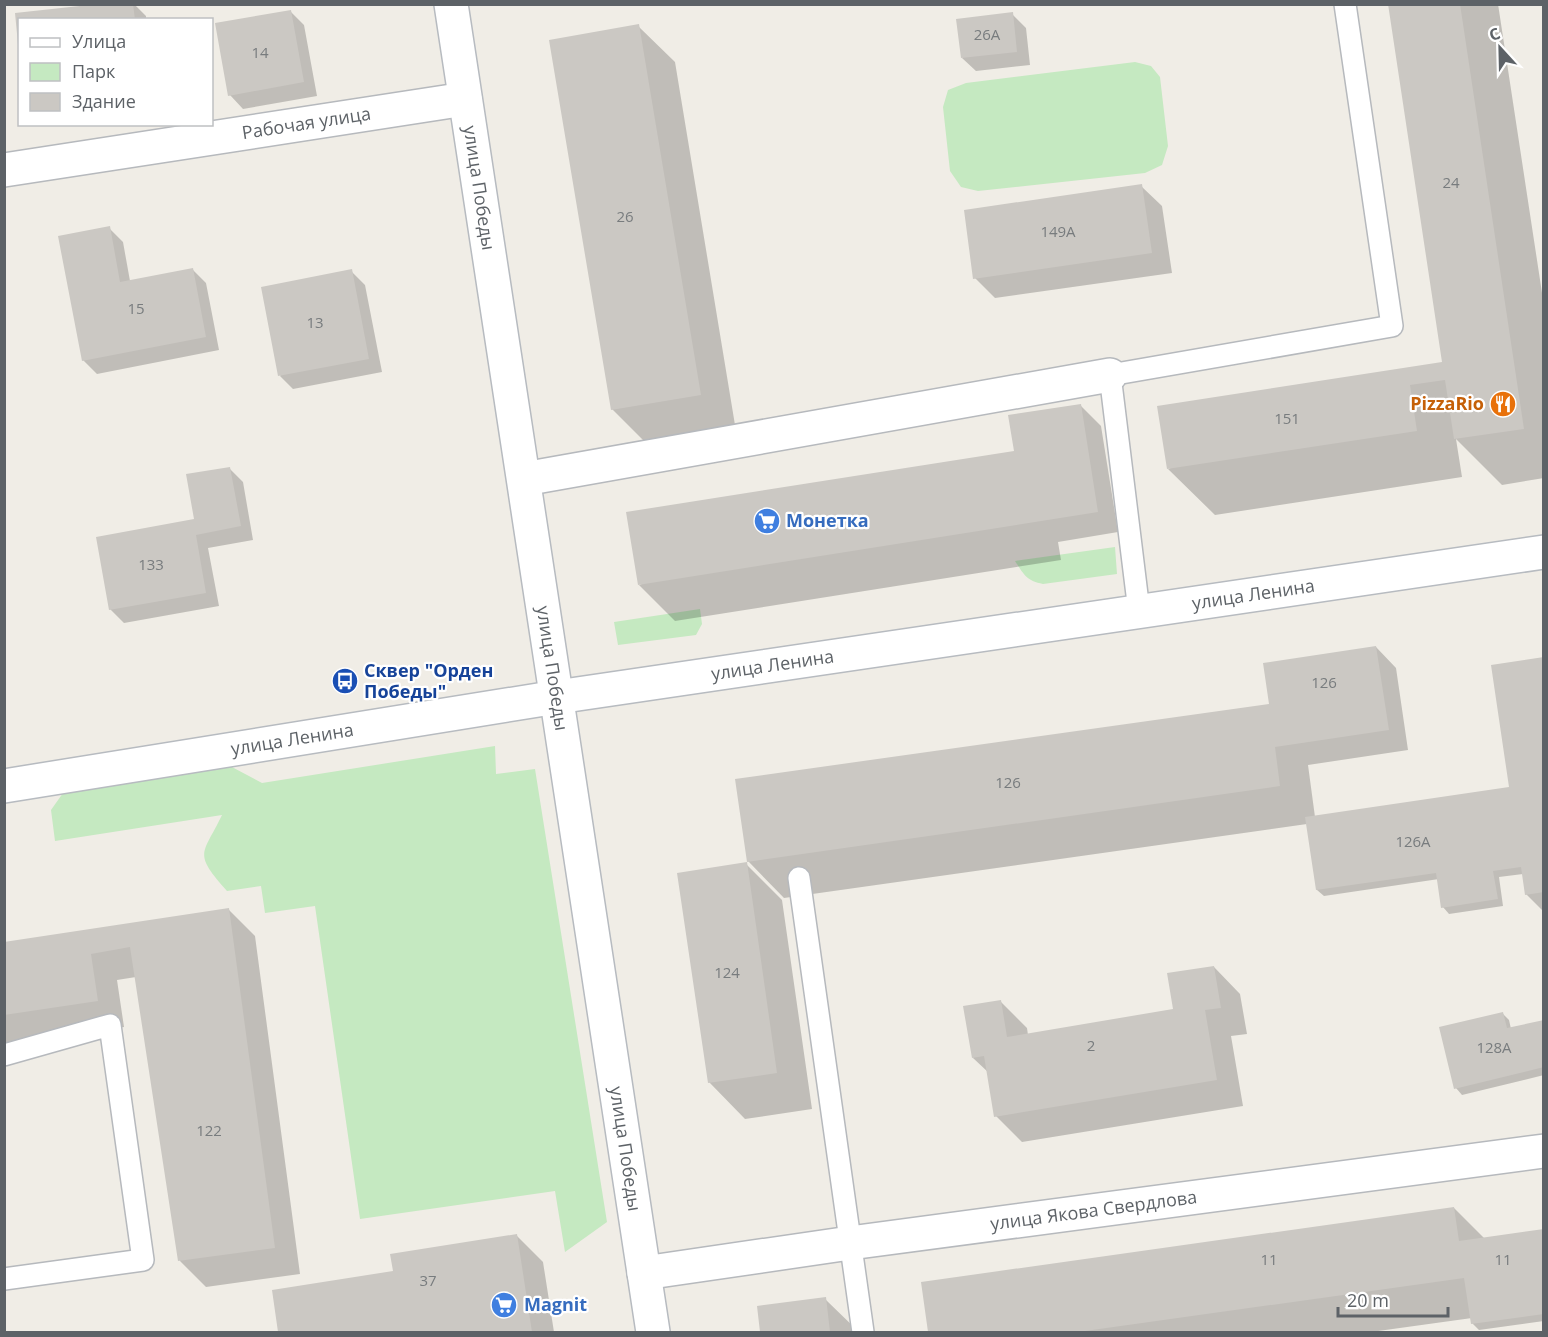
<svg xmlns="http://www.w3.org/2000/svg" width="1548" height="1337" viewBox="0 0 1548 1337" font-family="'Open Sans',sans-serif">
<rect width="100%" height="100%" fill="#f0ede6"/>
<!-- green -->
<path fill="#c5e9c1" d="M1135,62l16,4 9,11 8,69 -6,19 -17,8 -167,18 -17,-4 -11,-16 -7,-64 5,-17 18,-7z
M1115,547l2,27 -74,10c-16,-3 -19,-9 -28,-23z
M700,609l2,15 -6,11 -78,10 -4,-23z
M495,746l1,28 39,-5 72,453 -42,30 -10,-61 -195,28 -45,-313 -50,7 -4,-27 -34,5c-35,-39 -24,-36 -5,-76l-167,26 -4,-31 12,-17 167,-27 32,17z"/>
<!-- shadow -->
<path fill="#0003" d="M112,4h22l12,12v4h-126v25l-4,-31z
M1389,4h109l46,302v172l-42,7 -46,-46 6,38 -247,38 -47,-46 276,-106z
M290,11l14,14 13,71 -74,13 -13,-14z
M1012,14l14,14 4,37 -54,6 -14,-13z
M638,26l37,36 61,369 -87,15 -37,-37z
M1141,186l21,20 10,67 -177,25 -20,-20z
M109,228l14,14 7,39 63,-11 13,13 13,67 -122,24 -14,-14z
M351,271l14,14 17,87 -89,17 -13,-13z
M1080,405l21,21 17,106 -60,10 3,18 -386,61 -36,-36 376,-133z
M229,468l14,14 10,58 -45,8 11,58 -95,17 -14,-14 86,-89z
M1376,647l20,21 12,82 -100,15 7,52 195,-29 34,-129v253l-18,-18 -3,-20 -24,3 4,29 -54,8 -6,-7 -4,-28 -115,17 -7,-6 -10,-66 -523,74 -36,-37 522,-156z
M746,864l36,36 30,209 -67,10 -36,-37z
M228,909l27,27 45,338 -94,13 -26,-26 -44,-284 -19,3 7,47 -120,18v-101z
M1214,967l26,27 7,40 -16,2 12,70 -221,36 -26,-26 -7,-43 -16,-15 28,-56 26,26 1,7 147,-24z
M1503,1014l6,6 2,9 33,-8v54l-82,20 -6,-7z
M1454,1208l31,31 59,-8v90l-65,9 -7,-7v-5l-101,14h-441l-7,-49z
M517,1236l26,26 11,70h-274l-7,-40 122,-20z
M825,1299l34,33h-97l-4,-25z"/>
<!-- building -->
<path fill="#cbc8c3" d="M98,4h35l2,16h-115v24h-2l-3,-31z
M1388,4h72l64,425 -70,10 -9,-59 -35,5 7,46 -250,38 -10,-63 285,-44z
M291,10l13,72 -76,14 -13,-73z
M1013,12l4,40 -56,6 -5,-39z
M639,24l62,371 -90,15 -62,-370z
M1142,184l10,69 -179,26 -9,-69z
M110,226l10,56 73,-14 13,69 -124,24 -24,-125z
M352,269l17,90 -91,17 -17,-89z
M1081,404l17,108 -460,73 -12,-73 388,-61 -6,-36z
M230,467l11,59 -45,9 10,58 -97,17 -13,-73 98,-18 -8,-45z
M1376,646l13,84 -114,17 5,39 -533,76 -12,-83 534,-75 -6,-41z
M1544,657v235l-19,3 -4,-28 -28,4 5,28 -57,9 -5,-35 -120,17 -11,-73 204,-30 -18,-122z
M747,862l30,211 -69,10 -31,-210z
M229,908l46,340 -97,13 -48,-314 -39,7 7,47 -94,14v-73z
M1214,966l7,42 -16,2 12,70 -223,37 -10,-61 -12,2 -9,-52 38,-6 6,37 166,-28 -6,-36z
M1503,1012l4,16 37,-8v47l-90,22 -15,-62z
M1454,1207l5,34 85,-12v85l-73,10 -7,-46 -386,54h-150l-7,-50z
M517,1234l15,98h-254l-6,-42 121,-19 -3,-17z
M826,1297l4,35h-70l-3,-26z"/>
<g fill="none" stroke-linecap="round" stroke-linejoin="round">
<defs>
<path id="service" d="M1139,611l-29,-236 282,-49 -47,-322
M799,878l64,454
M4,1055l106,-30 33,235 -139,19"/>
<g id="minor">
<path id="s1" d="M4,170l461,-71"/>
<path d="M524,479l586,-104"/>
<path id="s2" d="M644,1273l206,-30 694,-92"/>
</g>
<g id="secondary">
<path id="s3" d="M451,4l202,1328"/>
<path id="s4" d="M4,786l553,-89 987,-145"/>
</g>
</defs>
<!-- service casing -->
<use href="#service" stroke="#b6b9bd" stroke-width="24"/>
<!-- minor casing -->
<use href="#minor" stroke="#b6b9bd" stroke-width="36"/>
<!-- secondary casing -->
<use href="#secondary" stroke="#b7bbc0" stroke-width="36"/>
<!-- service -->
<use href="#service" stroke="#fff" stroke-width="21"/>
<!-- minor -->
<use href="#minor" stroke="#fff" stroke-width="33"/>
<!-- secondary -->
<use href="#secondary" stroke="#fff" stroke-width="33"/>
</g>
<!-- icons -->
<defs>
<symbol id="restaurant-disc" viewBox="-11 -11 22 22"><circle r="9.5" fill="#e8710a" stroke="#fff"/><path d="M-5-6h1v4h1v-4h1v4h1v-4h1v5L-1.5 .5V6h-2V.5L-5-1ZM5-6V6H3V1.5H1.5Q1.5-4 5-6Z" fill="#fff"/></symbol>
<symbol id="supermarket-disc" viewBox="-11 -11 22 22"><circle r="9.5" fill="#3f7fe0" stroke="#fff"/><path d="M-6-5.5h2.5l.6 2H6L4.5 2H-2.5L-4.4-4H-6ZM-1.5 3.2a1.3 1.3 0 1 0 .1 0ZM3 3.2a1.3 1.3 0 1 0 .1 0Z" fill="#fff"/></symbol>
<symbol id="bus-disc" viewBox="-11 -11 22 22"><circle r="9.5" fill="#1a4fb4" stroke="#fff"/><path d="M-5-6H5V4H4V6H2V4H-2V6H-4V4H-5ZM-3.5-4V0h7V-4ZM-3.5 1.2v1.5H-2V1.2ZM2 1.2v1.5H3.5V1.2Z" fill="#fff"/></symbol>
</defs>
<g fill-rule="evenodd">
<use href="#restaurant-disc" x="1488" y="389" width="30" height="30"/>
<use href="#supermarket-disc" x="752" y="506" width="30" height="30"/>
<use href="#bus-disc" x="330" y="666" width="30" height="30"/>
<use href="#supermarket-disc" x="489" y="1290" width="30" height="30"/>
</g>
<g text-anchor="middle" stroke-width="4.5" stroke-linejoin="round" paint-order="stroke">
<!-- number labels -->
<g font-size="15" fill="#787c7e">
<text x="987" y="40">26А</text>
<text x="260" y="58">14</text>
<text x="1451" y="188">24</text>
<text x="625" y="222">26</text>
<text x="1058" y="237">149А</text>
<text x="136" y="314">15</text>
<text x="315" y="328">13</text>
<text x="1287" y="424">151</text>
<text x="151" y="570">133</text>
<text x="1324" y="688">126</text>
<text x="1008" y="788">126</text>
<text x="1413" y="847">126А</text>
<text x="727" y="978">124</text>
<text x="1091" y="1051">2</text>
<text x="1494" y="1053">128А</text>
<text x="209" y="1136">122</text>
<text x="1269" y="1265">11</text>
<text x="1503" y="1265">11</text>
<text x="428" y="1286">37</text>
</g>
<!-- street labels -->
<g font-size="18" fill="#5d6267" stroke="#fff">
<text dy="6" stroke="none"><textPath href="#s1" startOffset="306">Рабочая улица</textPath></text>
<text dy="6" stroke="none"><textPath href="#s3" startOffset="186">улица Победы</textPath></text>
<text dy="6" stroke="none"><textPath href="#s4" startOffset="1264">улица Ленина</textPath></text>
<text dy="6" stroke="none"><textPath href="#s4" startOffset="778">улица Ленина</textPath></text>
<text dy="6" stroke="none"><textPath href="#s3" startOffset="672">улица Победы</textPath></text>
<text dy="6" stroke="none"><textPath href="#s4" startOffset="292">улица Ленина</textPath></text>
<text dy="6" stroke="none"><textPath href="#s3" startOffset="1158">улица Победы</textPath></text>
<text dy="6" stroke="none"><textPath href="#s2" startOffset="454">улица Якова Свердлова</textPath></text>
</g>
<!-- food labels -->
<g font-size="18" font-weight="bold" fill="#c56008" stroke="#fff" text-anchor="end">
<text x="1484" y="410">PizzaRio</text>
</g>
<!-- shop labels -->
<g font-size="18" font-weight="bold" fill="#366cbe" stroke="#fff" text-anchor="start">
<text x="786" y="527">Монетка</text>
<text x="524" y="1311">Magnit</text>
</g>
<!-- transit labels -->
<g font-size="18" font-weight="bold" fill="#164399" stroke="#fff" text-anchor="start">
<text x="364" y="677">Сквер "Орден<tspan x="364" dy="21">Победы"</tspan></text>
</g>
</g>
<!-- border -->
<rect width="1548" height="1337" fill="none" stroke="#5d6267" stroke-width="12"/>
<!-- legend -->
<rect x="18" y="18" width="195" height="108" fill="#ffffff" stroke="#bec0c2" stroke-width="1.5"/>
<rect x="30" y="38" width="30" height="9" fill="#ffffff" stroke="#bec0c2" stroke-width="1.5"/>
<text x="72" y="48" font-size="18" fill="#5d6267">Улица</text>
<rect x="30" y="63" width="30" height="18" fill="#c5e9c1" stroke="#bec0c2" stroke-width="1.5"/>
<text x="72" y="78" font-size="18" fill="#5d6267">Парк</text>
<rect x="30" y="93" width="30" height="18" fill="#cbc8c3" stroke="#bec0c2" stroke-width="1.5"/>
<text x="72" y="108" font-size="18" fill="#5d6267">Здание</text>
<!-- north arrow -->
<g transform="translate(1500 48) rotate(338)" stroke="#ffffff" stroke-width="4.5" paint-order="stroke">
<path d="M0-4.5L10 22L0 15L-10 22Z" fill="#5d6267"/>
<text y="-9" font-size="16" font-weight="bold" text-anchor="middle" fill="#5d6267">С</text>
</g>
<!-- scale -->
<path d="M1338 1307v9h110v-9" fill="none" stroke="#5d6267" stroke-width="3"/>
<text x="1347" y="1307" font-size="18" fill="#5d6267" stroke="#ffffff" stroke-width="4.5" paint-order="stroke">20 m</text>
</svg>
